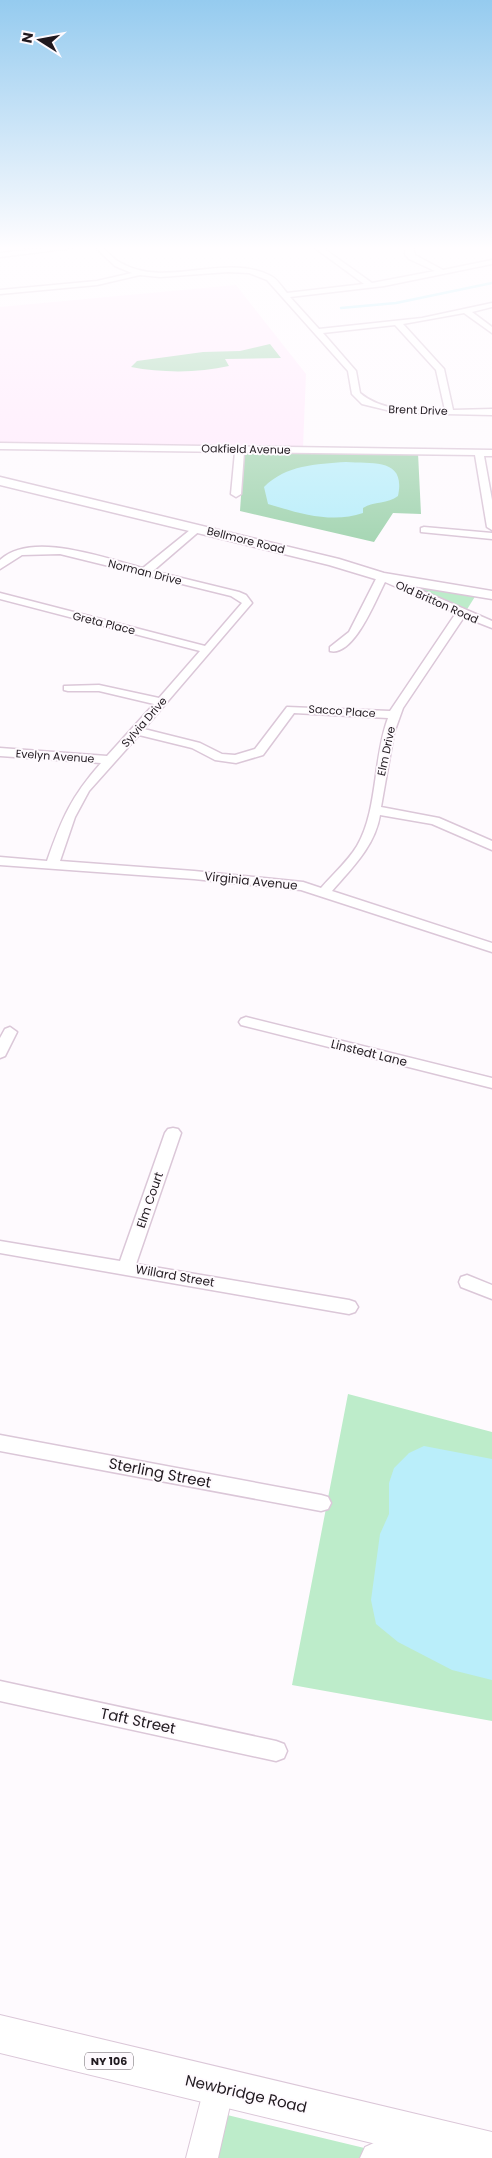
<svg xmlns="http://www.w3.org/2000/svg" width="492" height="2158" viewBox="0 0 492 2158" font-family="Poppins,sans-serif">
<rect width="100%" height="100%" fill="#fefafe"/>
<!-- built -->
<path fill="#ffe9fc" d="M236,285l70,89 -3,73 -303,-3v-137z"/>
<!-- green -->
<path fill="#bdecca" d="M395,581l81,14 -10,16z
M348,1394l144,38v289l-200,-36z
M219,2113l162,39 -21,6h-154z"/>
<!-- forest -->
<path fill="#a4d5b2" d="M270,344l11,14 -56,1 4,7c-30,7 -67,7 -98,1l6,-6 66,-9 37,-1z
M244,451l174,2 3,61 -28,-1 -19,29 -134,-31z"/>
<!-- water -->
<path fill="#baeefa" d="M346,462c28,2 60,-4 52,34 -10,8 -24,5 -35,12v5c-31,11 -65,0 -95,-9l-4,-17c22,-22 52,-23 82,-25z
M424,1446l68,13v221l-40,-10 -54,-28 -22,-18 -5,-24 9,-66 9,-20v-31l5,-15 15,-15z"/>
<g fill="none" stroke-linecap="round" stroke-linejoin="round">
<!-- stream -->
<path stroke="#baeefa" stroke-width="2.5" d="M341,308l55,-5 96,-20"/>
<defs>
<path id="minor" d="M47,248h25l-72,9v-4z
M96,248h7c6,5 11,12 18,15 46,26 103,-11 150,13 6,3 11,11 16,17l77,-9 -49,-36h8l49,35 63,-12 -26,-12 -4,-5 1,-6h7l2,7 28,15 49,-10v4l-108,22 -94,11 29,32 103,-11 70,-15v4l-20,5 20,15v6l-28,-20 -61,11 41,45 9,41 39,-1v6l-93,-2 -37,-9 -10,-10 -4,-23 -81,-91 -18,-7 -21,-1 -68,5 -20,-2 -43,10 -97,9v-4l97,-9 35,-8 -17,-7zM395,325l41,45 9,40c-28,1 -63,2 -85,-17l-4,-22 -33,-38z
M0,443l492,7v6h-8l8,44v30l-5,-3 -12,-72 -231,-3 -3,42 -5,3 -5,-3 4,-42 -235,-3z
M195,526l8,2 -50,43 86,21 7,3 6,8 -108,126 56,14 22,11 13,1 20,-6 32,-42 103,4 66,-98 -71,-31c-9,17 -31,75 -55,69v-4l19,-15 29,-57h8l106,46v7l-28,-11 -61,91 -9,25 -13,74 58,11 53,23v9l-60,-26 -52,-9c-5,31 -28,53 -48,76l160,52v9l-191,-62 -107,-11 -194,-14v-8l47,4c15,-43 24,-64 54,-98l-101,-7v-8l107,8 47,-52 -55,-13h-31l-4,-1v-4l35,-1 60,13 41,-47 -200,-52v-6l205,53 37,-43 -11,-7 -171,-42 -38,1 -22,14v-9c32,-30 106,-1 143,8zM294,713l94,5c-15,40 -10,92 -31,128 -9,15 -24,28 -36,42l-18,-6 -109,-11 -134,-10 15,-44 14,-26 50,-56 53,13 23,12 21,3 27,-8z
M424,527l68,6v6l-71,-7v-4z
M246,1017l246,61v10l-251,-63 -2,-3 2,-3z
M10,1027l7,5 -12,24 -5,2v-20l5,-9z
M173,1128l5,1 3,4 -45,131 213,36 6,2 3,5 -3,5 -6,2 -349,-61v-12l120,20 45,-128 3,-4z
M467,1275l25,10v14l-31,-12 -2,-5 2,-5z
M0,1435l321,60 7,2 3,6 -3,6 -7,2 -321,-60z
M0,1681l276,60 8,3 3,7 -3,7 -8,3 -276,-60z"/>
<path id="tertiary" d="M219,2073l11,4 4,11 -16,70h-32l18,-70 4,-11z
M437,2133l11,5 5,11 -4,9h-89l5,-11 11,-5z"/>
<path id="secondary" d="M0,477l339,82 45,14 108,18v8l-110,-18 -53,-16 -329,-80z"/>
<path id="primary" d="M0,2015l492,117v26h-58l-434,-105z"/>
</defs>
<!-- minor casing -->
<use href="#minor" stroke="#dbc7d8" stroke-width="3"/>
<!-- tertiary casing -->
<use href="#tertiary" stroke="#dbc7d8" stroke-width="2"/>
<!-- secondary casing -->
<use href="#secondary" stroke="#dbc7d8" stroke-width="3"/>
<!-- primary casing -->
<use href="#primary" stroke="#dbc7d8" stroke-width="2"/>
<!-- minor -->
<use href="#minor" fill="#fff" fill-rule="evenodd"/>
<!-- tertiary -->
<use href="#tertiary" fill="#fff" fill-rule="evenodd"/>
<!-- secondary -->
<use href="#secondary" fill="#fff" fill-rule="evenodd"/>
<!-- primary -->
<use href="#primary" fill="#fff" fill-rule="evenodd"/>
</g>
<!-- sky -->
<linearGradient id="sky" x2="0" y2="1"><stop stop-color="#95cbef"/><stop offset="0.45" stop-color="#fffdff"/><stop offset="1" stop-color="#fffdff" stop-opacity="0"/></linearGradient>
<rect width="492" height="550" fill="url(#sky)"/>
<g text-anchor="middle" stroke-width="4" stroke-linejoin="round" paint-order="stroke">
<!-- far-street labels -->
<g font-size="11" fill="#20191f" stroke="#fefafe">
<text transform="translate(418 410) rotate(2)" y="4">Brent Drive</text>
<text transform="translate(246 449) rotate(1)" y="4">Oakfield Avenue</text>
<text transform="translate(246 540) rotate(14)" y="4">Bellmore Road</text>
<text transform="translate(145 572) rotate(14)" y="4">Norman Drive</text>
<text transform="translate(437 602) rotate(24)" y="4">Old Britton Road</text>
<text transform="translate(104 623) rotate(14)" y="4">Greta Place</text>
<text transform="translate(342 711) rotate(4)" y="4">Sacco Place</text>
<text transform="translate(144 722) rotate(-49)" y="4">Sylvia Drive</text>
<text transform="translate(386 751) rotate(-78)" y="4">Elm Drive</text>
<text transform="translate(55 756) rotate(4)" y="4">Evelyn Avenue</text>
</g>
<!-- shield labels -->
<rect fill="#fefafe" stroke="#635c62" stroke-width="1" x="85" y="2052.5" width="48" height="17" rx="4"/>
<g font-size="11" font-weight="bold" fill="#20191f">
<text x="109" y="2065">NY 106</text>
</g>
<!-- street labels -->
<g font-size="12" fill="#20191f" stroke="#fefafe">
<text transform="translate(251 881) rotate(6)" y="4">Virginia Avenue</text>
<text transform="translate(369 1053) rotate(14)" y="4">Linstedt Lane</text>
<text transform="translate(150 1200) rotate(-71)" y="4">Elm Court</text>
<text transform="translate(175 1276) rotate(10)" y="4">Willard Street</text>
</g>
<!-- near-street labels -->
<g font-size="15" fill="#20191f" stroke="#fefafe">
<text transform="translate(160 1473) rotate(11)" y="5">Sterling Street</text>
<text transform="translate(138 1721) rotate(12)" y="5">Taft Street</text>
<text transform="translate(246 2094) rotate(13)" y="5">Newbridge Road</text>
</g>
</g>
<!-- north arrow -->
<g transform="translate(40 40) rotate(281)" stroke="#fefafe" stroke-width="4" paint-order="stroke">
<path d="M0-4L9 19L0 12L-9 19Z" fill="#20191f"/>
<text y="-8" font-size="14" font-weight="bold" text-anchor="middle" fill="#20191f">N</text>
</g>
</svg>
